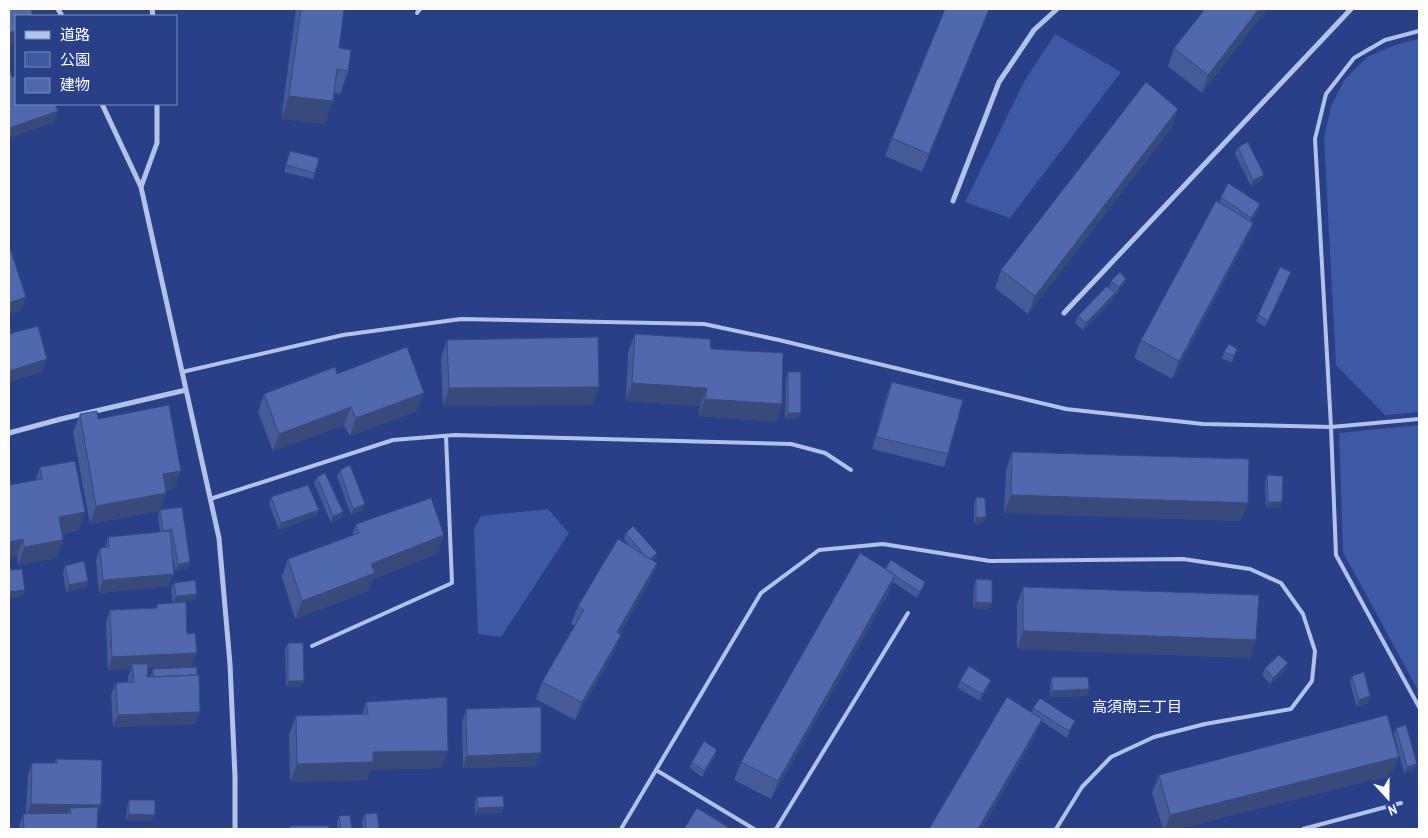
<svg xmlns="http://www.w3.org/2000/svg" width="1428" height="838" viewBox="0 0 1428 838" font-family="'Archivo Narrow','Noto Sans JP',sans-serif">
<rect width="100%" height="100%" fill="#274087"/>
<!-- green -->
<path fill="#3c59a3" d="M1055,34l66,38 -111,146 -45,-16 60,-122z
M1419,39v373l-34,3 -49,-50 -12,-227 7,-32 14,-27 22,-22 28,-12z
M1419,425v267l-76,-140 -4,-119z
M548,509l21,24 -68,104 -23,-3 -4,-105 7,-13z"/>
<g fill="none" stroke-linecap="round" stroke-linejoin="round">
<!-- service -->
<path stroke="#b3c2e8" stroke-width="4" d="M417,13l3,-4
M1419,31l-34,9 -31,18 -28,36 -11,45 16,288 5,128 83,152
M182,372l161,-37 118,-16 243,5 75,16 287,69 137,15 128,3 88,-8
M210,499l183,-59 62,-5 336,9 34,9 26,17
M312,646l140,-63 -6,-147
M656,770l98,59
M621,829l140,-236 58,-43 64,-6 107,17 193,-2 67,10 31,14 22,31 12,37 -3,30 -21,28 -86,15 -51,13 -43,20 -29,30 -26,42
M776,829l132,-216
M1303,829l98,-26"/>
<!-- minor -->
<path stroke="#b3c2e8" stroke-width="5" d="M58,9l4,7
M152,9l1,7
M102,104l39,83 78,351 11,126 5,113v52
M141,187l16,-44v-39
M953,201l46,-119 35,-52 23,-21
M1064,313l287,-304
M9,433l52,-14 125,-29"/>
</g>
<!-- wall -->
<path fill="#455a96" d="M296,9h48l-5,39 9,23 -8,23 -6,-1 -9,31 -44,-5z
M989,9l-6,15 -61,148 -37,-16 7,-18z
M1267,9l-65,84 -34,-27 6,-18z
M1172,127l-144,187 -33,-26 6,-18z
M1238,147l23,34 -10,5 -16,-32z
M290,151l25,22 -2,6 -29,-7z
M1221,197l37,14 -7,10 2,2 -7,18 -74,138 -38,-21 7,-18 78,-137z
M1288,279l-23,48 -9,-6 2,-6z
M1111,281l13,4 -8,9 -1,-1 -2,7 -30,30 -8,-7 3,-7 31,-29z
M635,334l76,15 71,55 -6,18 -77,-6 1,-10 -74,-5 2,-49z
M447,340l146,65 -150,1 -2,-48z
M1237,349l-5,13 -10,-3 2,-7z
M788,372l10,47h-13l1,-41z
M337,374l80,37 -67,25 -6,-11 -71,26 -15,-39 6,-18z
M892,382l56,72 -4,13 -72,-18 15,-54z
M80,414l18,5 76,70 -9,2 1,2 -7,18 -69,13 -17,-92z
M1012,452l229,69 -237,-8 2,-43z
M40,467l39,63 -17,4 -5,24 -39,7 -1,-8 18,-76z
M340,470l23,40 -12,5 -14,-39z
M1267,475l13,33h-14l-1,-26z
M317,477l26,35 -3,6 -9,5 -17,-40z
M271,497l48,13 -3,6 -37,14 -10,-26z
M976,497l8,26 -10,1v-21z
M182,507l6,61 -13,2 -4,-25 -2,41 -70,7 -3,-33 4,-12 5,-1 3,-10 52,-5 -2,-15 2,-7z
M356,524l82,29 -65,26 -5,12 -73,28 -13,-42 6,-18 64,-23z
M626,533l31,20 -3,7 -1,1 4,2 -7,18 -30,53 -6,19 -39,67 -39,-21 6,-17 32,-56 -3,-2 7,-18 52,-59 -6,-8z
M65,566l23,15 -2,6 -20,5 -3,-20z
M885,569l38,19 -6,10 -24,-16 -4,11 -118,206 -37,-19 7,-18z
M976,579l16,24 -3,6 -16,-1 1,-23z
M174,583l23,11 -3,6 -21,3 -2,-14z
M1023,587l233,53 -6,18 -233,-9v-44z
M157,604l30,30 5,32 -44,2 -1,9h3l3,-8 42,55 -82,3 -2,-32 5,-12 12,-1v-5l3,-8 -23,1 -2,-47 4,-13 46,-2z
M288,643l13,44h-15l-1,-38z
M1265,668l21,2 -16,14 -8,-9z
M1352,676l18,20 -2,7 -11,4 -7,-24z
M1052,677l37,12 -3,7 -36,1v-13z
M960,681l29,5 -9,15 -22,-13z
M366,702l75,66 -71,2 -3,10 -77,2 -1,-48 7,-18 66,-2z
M1033,708l42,13 -3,6 -5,11 -26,-17 -6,15 -53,93h-53l103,-117z
M466,709l70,57 -73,2 -1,-46z
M1396,728l18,42 -10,3 -10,-39z
M715,757l-13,20 -12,-9 2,-6z
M56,759l41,56v14h-78v-3l4,-12h3l2,-39 4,-12h23z
M1159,775h233l-214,54h-15l-11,-36z
M477,797l27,10 -3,6 -26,1v-11z
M129,800l23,21h-26l1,-14z
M365,814l14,15h-16l-1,-9z
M339,816l13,13h-14l-1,-7z"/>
<!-- shaded-wall -->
<path fill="#384a7a" d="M989,9l-6,15 -61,148 7,-18z
M1259,9h8l-65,84 6,-18z
M16,31v11l-7,2v-11z
M289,96l44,5 -8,23 -44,-5z
M50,104h13l-15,5z
M1178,109l-6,18 -144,187 7,-18z
M58,111l-5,12 -44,15v-10z
M1264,175l-3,6 -10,5 2,-6z
M1260,204l-2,7 -10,14 3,-7z
M1253,223l-7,18 -74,138 7,-18z
M1126,279l-2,6 -8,9 3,-7z
M1115,293l-2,7 -30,30 3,-7z
M26,297l-4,13 -13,4v-11z
M47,359l-4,13 -34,10v-11z
M632,383l75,5 -7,18 -74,-5z
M599,387l-6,18 -150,1 6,-18z
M424,393l-7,18 -67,25 6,-18z
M705,399l77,5 -6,18 -77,-6z
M351,407l-7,18 -71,26 6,-17z
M788,413h13l-3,6h-13z
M181,471l-7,18 -18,3 7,-18z
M166,493l-7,18 -69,13 6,-18z
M1011,495l237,8 -7,18 -237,-8z
M1268,502h14l-2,6h-14z
M365,504l-2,6 -12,5 2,-6z
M319,510l-3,6 -37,14 2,-7z
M85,512l-6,18 -26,5 6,-18z
M343,512l-3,6 -9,5 2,-7z
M986,517l-2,6 -10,1 2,-6z
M444,535l-6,18 -65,26 -5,12 -73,28 7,-18 69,-37z
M23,539l-6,18 -8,1v-16z
M63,540l-6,18 -39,7 6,-18z
M657,553l-3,7 -8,7 2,-6z
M190,562l-2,6 -13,2 3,-6z
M657,563l-7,18 -39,69 6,-18z
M174,574l-5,12 -70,7 4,-13z
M895,575l-6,18 -118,206 7,-18z
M88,581l-2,6 -20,5 3,-7z
M925,582l-2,6 -6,10z
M25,590l-3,7 -13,1v-6z
M197,594l-3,6 -21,3 3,-7z
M976,602l16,1 -3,6 -16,-1z
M1023,631l233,9 -6,18 -233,-9z
M621,635l-7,18 -39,67 7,-18z
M197,653l-5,13 -59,3 -1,-5 -1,5 -23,1 4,-13z
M1288,663l-2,7 -16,14 3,-6z
M991,680l-2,6 -9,15 2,-7z
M288,681h16l-3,6h-15z
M1089,689l-3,7 -36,1 2,-6z
M1370,696l-2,7 -11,4 2,-7z
M200,712l-5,12 -82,3 5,-12z
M1042,719l-7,17 -53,93h-4z
M1075,721l-3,6 -5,11 2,-7z
M717,750l-2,7 -13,20 2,-6z
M448,751l-7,17 -71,2 -3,10 -77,2 7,-18 76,-12z
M541,753l-5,13 -73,2 4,-12z
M1399,757l-7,18 -214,54h-13l5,-14z
M1417,764l-3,6 -10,3 3,-6z
M31,804l70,1 -4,12 -26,-4 -1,-5 -3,9 -41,-1z
M504,807l-3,6 -26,1 3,-6z
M129,814l26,1 -3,6h-26z"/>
<!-- building -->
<path fill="#5069ae" stroke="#384a7a" d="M9,9h22l2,7h-17v15l-7,2z
M301,9h43l-5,39 12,2 -3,21 -11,-2 -4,32 -44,-5z
M945,9h44l-60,145 -37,-16z
M1205,9h54l-51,66 -34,-27z
M9,67l3,10 4,-1v28h39l3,7 -49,17z
M1146,82l32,27 -143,187 -34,-26z
M1248,142l16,33 -11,5 -15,-33z
M290,151l29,7 -4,15 -29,-8z
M1228,183l32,21 -9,14 -30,-21z
M1216,201l37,22 -74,138 -38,-21z
M9,248h1l16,49 -17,6z
M1280,267l11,5 -23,49 -10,-6z
M1120,272l6,7 -7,8 -8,-6z
M1107,286l8,7 -29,30 -8,-7z
M38,326l9,33 -38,12v-37z
M635,334l75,5 1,10 72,4 -1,51 -77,-5 2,-11 -75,-5z
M598,337l1,50 -150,1 -2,-48z
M1229,344l8,5 -3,7 -10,-4z
M407,347l17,46 -68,25 -5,-11 -72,27 -15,-40 71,-27 2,7z
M788,372h13v41h-13z
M892,382l71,18 -15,54 -72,-17z
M169,405l12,66 -18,3 3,19 -70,13 -16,-92 17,-3 1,8z
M1012,452l237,7 -1,44 -237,-8z
M75,461l10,51 -26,5 4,23 -39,7 -1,-8 -14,3v-57l33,-6 -2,-12z
M350,465l15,39 -12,5 -13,-39z
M325,473l18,39 -10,4 -16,-39z
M1267,475l16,1 -1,26h-14z
M308,485l11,25 -38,13 -10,-26z
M976,497l9,1 1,19 -10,1z
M431,498l13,37 -73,29 4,9 -73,28 -14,-42 71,-26 -3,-9z
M182,507l8,55 -12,2 -6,-35 -9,2 -3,-21z
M633,526l24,27 -7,6 -5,-3 -19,-23z
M170,531l4,43 -71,6 -3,-32 9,-1 -1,-10z
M618,539l39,24 -40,69 4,3 -39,67 -40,-20 42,-72 -6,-4z
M860,553l35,22 -117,206 -37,-19z
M891,560l34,22 -5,10 -35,-23z
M84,561l4,20 -19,4 -4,-19z
M22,569l3,21 -16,2v-22z
M976,579l16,1v23l-16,-1z
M195,580l2,14 -21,2 -2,-13z
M1023,587l236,8 -3,45 -233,-9z
M186,602l1,32 8,-1 2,20 -85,4 -2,-47 47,-2v-4z
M288,643h15l1,38h-16z
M1279,655l9,8 -15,15 -8,-10z
M132,664h16l-1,13 52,-2 1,37 -82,3 -2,-32 18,-1z
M969,666l22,14 -9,14 -22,-13z
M197,667v8l-44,2v-8z
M1364,672l6,24 -11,4 -7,-24z
M1052,677h36l1,12 -37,2z
M447,697l1,54 -75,1v10l-76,2 -1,-48 72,-2 -2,-12z
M1007,697l35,22 -64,110h-49z
M1040,698l35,23 -6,10 -36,-23z
M541,707v46l-74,3 -1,-47z
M1387,715l12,42 -229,58 -11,-40z
M1406,725l11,39 -10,3 -11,-39z
M704,741l13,9 -13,21 -12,-9z
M56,759l46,1 -1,45 -70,-1 1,-41h25z
M503,796l1,11 -26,1 -1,-11z
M129,800h26v15l-26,-1z
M98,807l-1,22h-73l-1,-15 48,-1 -1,-5z
M697,808l34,21h-47z
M377,813l2,16h-13l-1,-15z
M350,815l2,14h-11l-2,-13z
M290,826h39v3h-39z"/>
<g text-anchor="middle" stroke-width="4" stroke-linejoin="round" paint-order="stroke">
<!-- neighbourhood labels -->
<g font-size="15" fill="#fff" stroke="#274087">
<text x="1137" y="712">高須南三丁目</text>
</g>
</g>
<!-- border -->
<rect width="1428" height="838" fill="none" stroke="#ffffff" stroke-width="20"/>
<!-- legend -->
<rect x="15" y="15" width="162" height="90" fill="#274087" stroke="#7d8cb7"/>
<rect x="25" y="31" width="25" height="8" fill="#b3c2e8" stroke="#7d8cb7"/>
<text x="60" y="40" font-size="15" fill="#ffffff">道路</text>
<rect x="25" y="52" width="25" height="15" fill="#3c59a3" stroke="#7d8cb7"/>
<text x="60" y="65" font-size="15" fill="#ffffff">公園</text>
<rect x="25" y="78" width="25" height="15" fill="#5069ae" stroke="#7d8cb7"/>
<text x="60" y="90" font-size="15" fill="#ffffff">建物</text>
<!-- north arrow -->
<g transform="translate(1388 798) rotate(159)" stroke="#274087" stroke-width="4" paint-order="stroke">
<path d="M0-4L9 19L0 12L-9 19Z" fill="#ffffff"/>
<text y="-8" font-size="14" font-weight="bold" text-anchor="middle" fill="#ffffff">N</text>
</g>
</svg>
